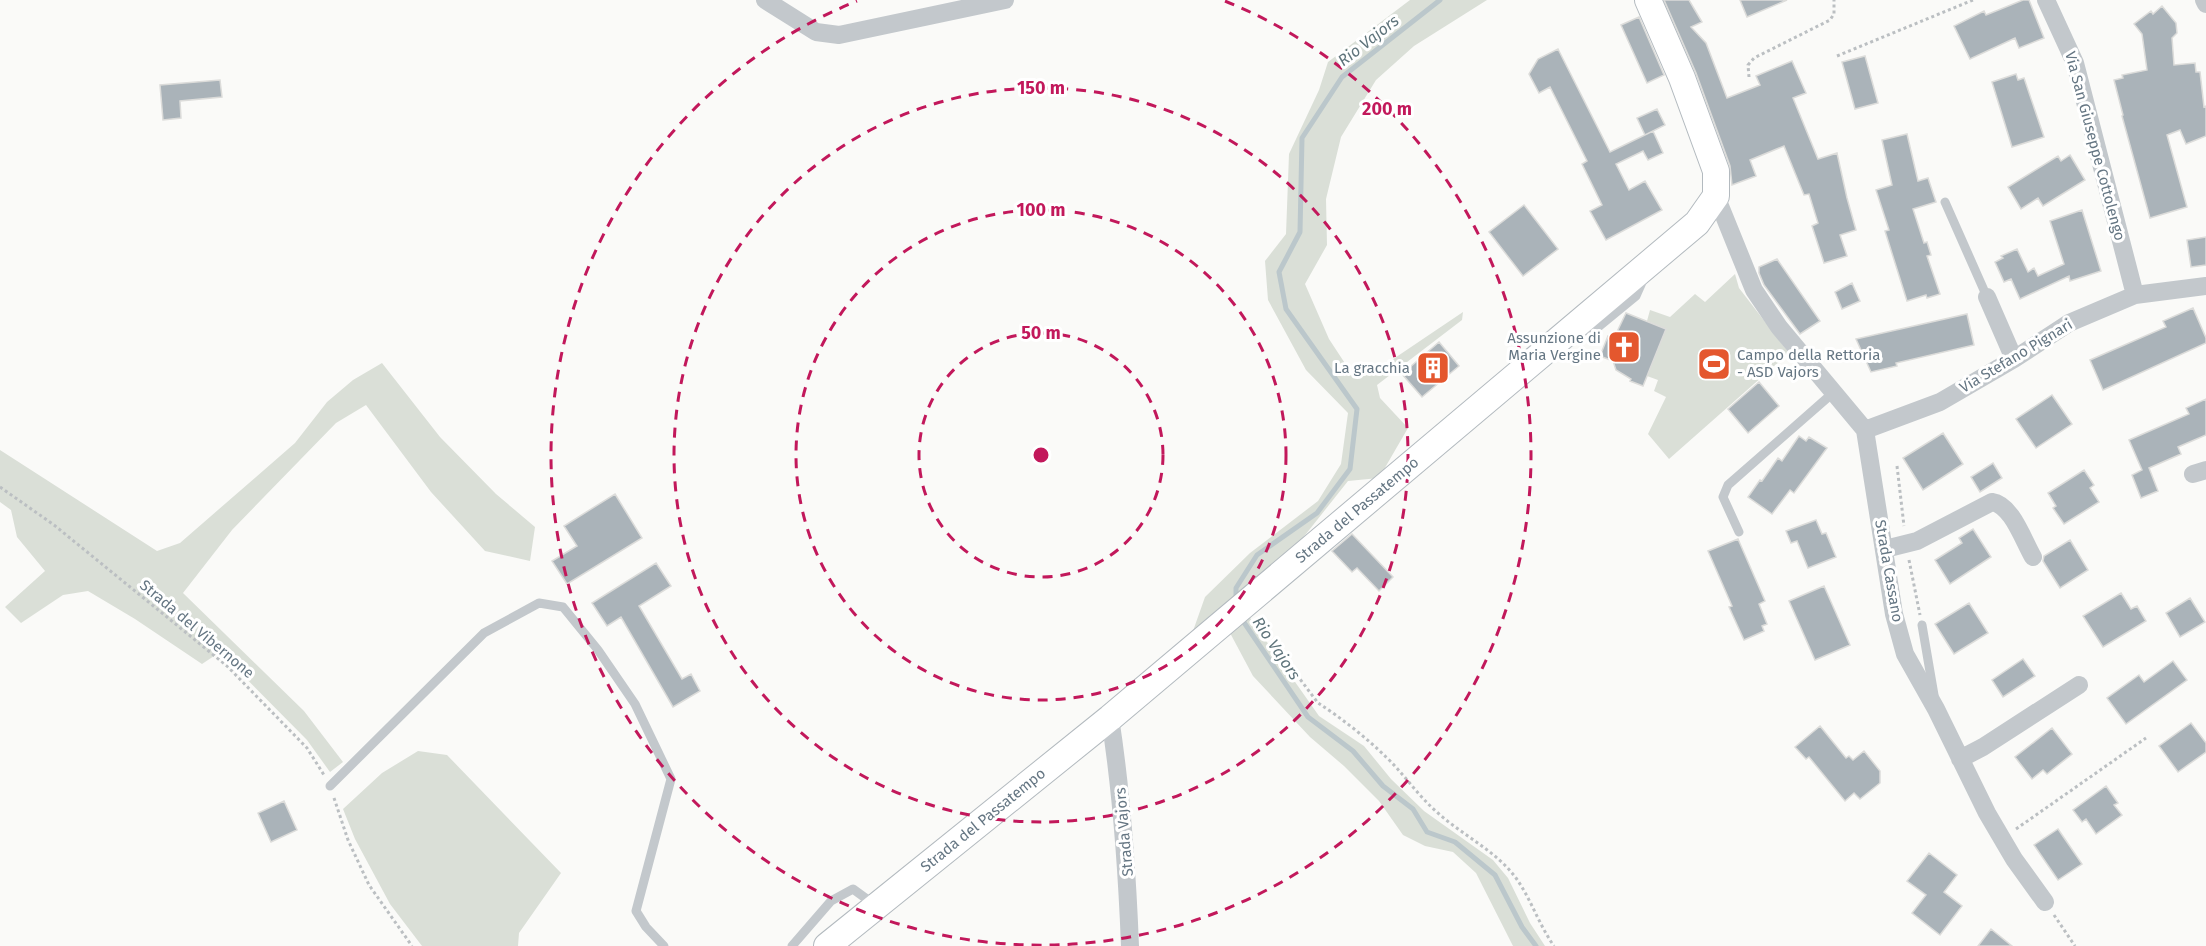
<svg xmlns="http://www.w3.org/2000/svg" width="2206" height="946" viewBox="0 0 2206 946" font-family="'Fira Sans',sans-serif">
<rect width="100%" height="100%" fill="#fafaf8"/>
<!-- green -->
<path fill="#dadfd7" d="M1410,0h77l-73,46 -38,34 -35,57 -15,62 1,46 -22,39 24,55 23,35h19l92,-62 -1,8 -85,65 3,13 28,30 -29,50 -31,3 -46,58 -109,92 12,-34 45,-44 68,-52 23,-37 7,-51 -42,-43 -38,-70 -3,-39 21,-27 3,-80 30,-64 9,-28z
M1735,274l4,14 50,65 -120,106 -21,-25 18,-37 -12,-6 4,-11 -11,-4 19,-47 -19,-8 3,-11 20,7 25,-23 10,8z
M382,363l58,74 56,57 39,33 -5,34 -45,-10 -54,-59 -65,-87 -30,18 -104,107 -49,63 121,118 39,51 -13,10 -23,-32 -87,-88 -18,12 -67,-45 -47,-28 -25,4 -42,28 -16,-16 40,-36 -28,-34 -6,-27 -11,-8v-52l157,101 23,-8 115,-100 32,-41 26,-22z
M1248,615l71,101 45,30 27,33 33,32 69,49 15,18 22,45 15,23h-32l-37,-73 -23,-21 -28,-6 -22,-11 -24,-34 -35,-35 -34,-29 -57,-61 -24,-45z
M418,751l29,4 114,118 -42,60 -1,13h-96l-32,-42 -35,-65 -12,-30 39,-36z"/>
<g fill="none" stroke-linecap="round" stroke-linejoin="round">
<!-- stream -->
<path stroke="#bbc7cb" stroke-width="5" d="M1236,600v-12l21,-33 60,-42 33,-44 7,-60 -71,-100 -7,-37 21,-40 2,-94 40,-61 98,-77
M1241,618l67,99 45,34 30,35 30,23 14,23 28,10 40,33 27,52 14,19"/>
</g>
<!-- building -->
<path fill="#aab3b9" stroke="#dcdcda" stroke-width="1.5" d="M1664,0h25l13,22 -11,5 15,16 21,55 33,-13 -4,-9 36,-15 14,32 -13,5 25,61 19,-6 10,45 9,32 -16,5 7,21 -23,7 -12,-37 6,-3 -9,-29 -5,1 -20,-49 -34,14 6,16 -24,9 -2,-19 -34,-93z
M1740,0h47l-40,17z
M2023,0h6l15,38 -25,10 -4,-10 -45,21 -16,-33 30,-15 2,4z
M2162,6l14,17 1,10 -5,5 2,27 21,-2 1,9h4l4,35 2,-1v30l-20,8 -6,-14 -13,5 20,72 -37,11 -28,-102 1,-1 -9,-35 9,-2 -1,-3 25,-5 -5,-36 -8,-10 17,-13 2,3z
M1639,17l25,58 -17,8 -26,-58z
M1558,49l52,103 43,-21 10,22 -15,7 -5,-9 -27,13 13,26 16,-9 17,29 -56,30 -16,-29 12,-6 -20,-41 5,-3 -37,-74 -11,6 -10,-19 9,-15z
M1865,56l13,47 -23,6 -13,-47z
M2016,74l2,6 6,-2 20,59 -32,10 -20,-65z
M220,80l2,17 -42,4 1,17 -18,2 -3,-35z
M1657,109l8,16 -20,10 -8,-17z
M1907,134l11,47 10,-3 8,24 -23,7 11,34 3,-1 4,13 -4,1 13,38 -13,4 -1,-3 -19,6 -22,-70 4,-1 -13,-40 16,-5 -10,-45z
M2070,155l15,25 -42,26 -5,-8 -17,11 -13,-22 50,-31 3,5z
M1524,205l34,44 -35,27 -34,-44z
M2082,210l19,61 -31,10 -1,-5 -49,23 -9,-20 -7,3 -9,-20 8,-4 -2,-2 16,-7 11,23 6,-4 4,8 26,-12 -14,-43z
M2206,237v28l-15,2 -4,-27z
M1777,259l43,62 -20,13 -36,-49 -5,-12v-6z
M1852,283l8,18 -18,8 -7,-17z
M2193,308l13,30v5l-103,47 -13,-30 76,-33 -3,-6z
M1626,313l40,16 -23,57 -13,-5 1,-2 -15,-9 -3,-9 -13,-5 8,-20 6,2z
M1967,314l7,31 -78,18 1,3 -26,6 -15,-33z
M1439,342l20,24 -37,31 -20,-23z
M1759,382l20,24 -31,27 -20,-24z
M2052,395l20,29 -36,24 -20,-29z
M2206,399v36l-28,12 3,7 -32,14 9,23 -17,7 -9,-23 10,-5 -13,-30 60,-26 -3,-6z
M1943,433l20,31 -40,26 -20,-32z
M1799,436l7,5 3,-4 18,11 -33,45 -4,-3 -18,24 -24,-17 12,-17 2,1 16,-23 4,3z
M1993,463l9,15 -22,14 -9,-15z
M2084,470l10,15 -4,3 9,14 -35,22 -11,-16 3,-2 -8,-13z
M615,494l27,44 -75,46 -15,-23 25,-15 -13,-20z
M1816,520l6,14 4,-1 10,24 -28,11 -11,-27 -6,2 -5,-12z
M1973,529l18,28 -41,27 -15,-24 27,-17 -3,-5z
M1352,534l41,43 -14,14 -22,-23 -5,4 -20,-21z
M1738,539l27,62 -6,3 8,20 -5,2 2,5 -20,9 -15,-33 3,-1 -24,-55z
M2070,540l18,30 -28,18 -17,-27 1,-5z
M656,563l15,23 -32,20 43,73 9,-5 9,17 -27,16 -52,-90 -14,9 -15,-23z
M1824,586l26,59 -35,15 -26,-59z
M2121,593l10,16 6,-3 9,15 -43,26 -20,-31z
M2190,598l15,24 -25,15 -14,-24z
M1969,603l19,30 -34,21 -19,-30z
M2023,659l12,17 -32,21 -11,-17z
M2173,661l14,19 -61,44 -19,-26 32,-23 5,7z
M2191,723l15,20v9l-28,20 -19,-26z
M1820,726l26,32 3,-2 4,4 11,-9 16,20v12l-20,16 -6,-6 -9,8 -36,-44 -3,2 -11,-12z
M2052,728l20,26 -25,20 -4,-4 -11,9 -17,-22z
M2106,786l12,17 -4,2 8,10 -26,19 -10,-15 -4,3 -9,-12z
M284,801l13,29 -26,12 -13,-29z
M2058,829l24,35 -24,16 -24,-35z
M1929,853l28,22 -13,17 18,14 -22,29 -28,-22 14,-18 -19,-14z
M1991,929l21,17h-34z"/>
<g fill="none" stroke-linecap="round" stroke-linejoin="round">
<defs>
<path id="secondary" d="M827,946l283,-228 587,-495 19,-27v-25l-34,-93 -34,-78"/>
</defs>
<!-- secondary casing -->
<use href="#secondary" stroke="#b3babf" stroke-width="28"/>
<!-- path -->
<path stroke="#bbbfc2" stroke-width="3" stroke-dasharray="3 3" stroke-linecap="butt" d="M1837,56l136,-56
M1749,77l-1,-12 6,-7 76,-38 4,-6v-14
M1897,466l7,60
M0,487l54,38 173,141 80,82 17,27
M1909,560l11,55
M1257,622l61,81c22,14 50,36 68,54 19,18 32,39 53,57 25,22 57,37 77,64 15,21 23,47 38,68
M334,798l14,42 21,45 43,61
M2016,829l130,-91
M2054,915l21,31"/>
<!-- lane -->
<path stroke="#c3c8cc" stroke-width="9" d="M1945,202l42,95
M1580,332l17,-4 39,-32 8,-18
M1739,532l-16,-35 5,-12 106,-93
M1922,625l12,70
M330,786l154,-153 55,-30 24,4 35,43 37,54 36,75 -35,132 10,16 18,19
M792,946l39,-45 22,-12 22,16"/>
<!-- street -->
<path stroke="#c3c8cc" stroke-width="18" d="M765,0l51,32 23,3 166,-35
M2046,0l29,63 60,232
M2204,0l2,4
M1716,196l38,94 25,37 86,103 29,184 11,40 31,55 51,104 27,46 31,43
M1987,297l27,62
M1865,430l75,-28 74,-43 55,-36 66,-28 71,-9
M2193,474l13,-4
M1885,549l32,-8 75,-39c20,3 31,38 41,55
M1110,718c12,76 17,152 20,228
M1960,759l23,-12 96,-62"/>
<!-- secondary -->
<use href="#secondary" stroke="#fff" stroke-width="26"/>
</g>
<!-- distance rings -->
<g fill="none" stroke="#c2185b" stroke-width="3" stroke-dasharray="10 8">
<circle cx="1041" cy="455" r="122"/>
<circle cx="1041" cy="455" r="245"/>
<circle cx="1041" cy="455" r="367"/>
<path d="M1225 1A490 490 0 1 1 857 1"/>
</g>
<!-- icons -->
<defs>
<symbol id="church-square" viewBox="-11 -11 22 22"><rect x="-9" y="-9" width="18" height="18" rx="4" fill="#e4572e" stroke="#fff"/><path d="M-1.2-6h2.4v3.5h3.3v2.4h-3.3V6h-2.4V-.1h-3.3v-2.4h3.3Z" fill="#fff"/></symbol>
<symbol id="stadium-square" viewBox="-11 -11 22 22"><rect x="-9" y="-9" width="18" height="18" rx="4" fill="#e4572e" stroke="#fff"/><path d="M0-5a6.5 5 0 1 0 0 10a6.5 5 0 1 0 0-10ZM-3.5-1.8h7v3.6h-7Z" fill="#fff"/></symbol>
<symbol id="building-square" viewBox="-11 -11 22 22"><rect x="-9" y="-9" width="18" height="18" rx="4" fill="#e4572e" stroke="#fff"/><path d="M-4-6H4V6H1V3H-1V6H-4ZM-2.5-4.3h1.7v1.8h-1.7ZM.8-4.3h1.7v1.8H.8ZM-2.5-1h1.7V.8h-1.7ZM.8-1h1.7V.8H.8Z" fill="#fff"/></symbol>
</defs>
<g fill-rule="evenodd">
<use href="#church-square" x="1605" y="328" width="38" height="38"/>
<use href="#stadium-square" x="1695" y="345" width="38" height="38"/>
<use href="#building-square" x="1414" y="349" width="38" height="38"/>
</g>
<g text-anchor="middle" stroke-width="6" stroke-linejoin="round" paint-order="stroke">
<!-- street labels -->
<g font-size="15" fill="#657683" stroke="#fff">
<text transform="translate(2095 146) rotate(75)" y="5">Via San Giuseppe Cottolengo</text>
<text transform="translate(2016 356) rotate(-31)" y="5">Via Stefano Pignari</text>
<text transform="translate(1357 510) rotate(-40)" y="5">Strada del Passatempo</text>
<text transform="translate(1889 571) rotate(80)" y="5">Strada Cassano</text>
<text transform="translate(197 629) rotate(40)" y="5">Strada del Vibernone</text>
<text transform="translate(983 820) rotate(-39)" y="5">Strada del Passatempo</text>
<text transform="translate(1124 832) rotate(-95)" y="5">Strada Vajors</text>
</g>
<!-- poi labels -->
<g font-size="15" fill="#657683" stroke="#fff" text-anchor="end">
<text x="1601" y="343">Assunzione di<tspan x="1601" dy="17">Maria Vergine</tspan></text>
<text x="1737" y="360" text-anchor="start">Campo della Rettoria<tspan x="1737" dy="17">- ASD Vajors</tspan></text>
<text x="1410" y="373">La gracchia</text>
</g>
<!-- water labels -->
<g font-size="16" font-style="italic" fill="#60757c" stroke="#fff">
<text transform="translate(1368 40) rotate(-38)" y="6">Rio Vajors</text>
<text transform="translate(1277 648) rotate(56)" y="6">Rio Vajors</text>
</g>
</g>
<circle cx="1041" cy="455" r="9" fill="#c2185b" stroke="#fff" stroke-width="3"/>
<g font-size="18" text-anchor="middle" font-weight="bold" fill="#c2185b" stroke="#fff" stroke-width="6" stroke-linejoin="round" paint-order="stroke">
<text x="1041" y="94">150 m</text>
<text x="1387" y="115">200 m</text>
<text x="1041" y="216">100 m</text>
<text x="1041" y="339">50 m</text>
</g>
</svg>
